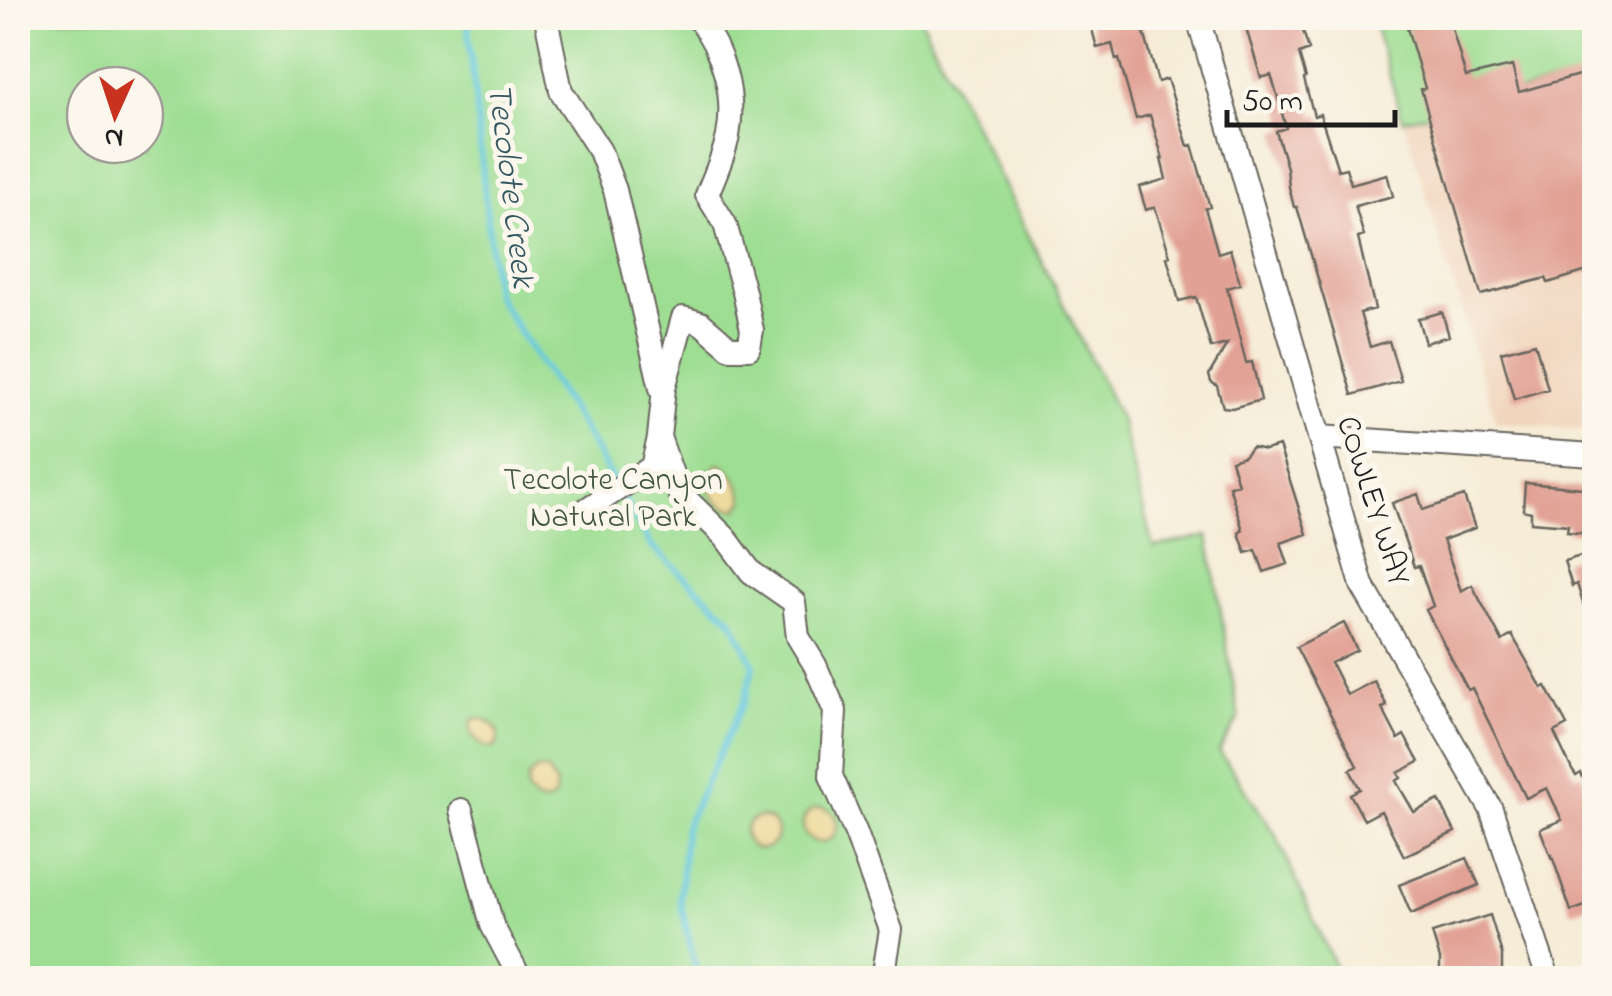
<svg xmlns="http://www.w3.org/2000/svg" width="1612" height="996" viewBox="0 0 1612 996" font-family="'Indie Flower',sans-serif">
<rect width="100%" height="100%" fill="#fbf7ec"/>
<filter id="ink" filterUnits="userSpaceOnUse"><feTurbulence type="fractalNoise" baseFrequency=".01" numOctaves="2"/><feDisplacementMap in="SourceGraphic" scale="20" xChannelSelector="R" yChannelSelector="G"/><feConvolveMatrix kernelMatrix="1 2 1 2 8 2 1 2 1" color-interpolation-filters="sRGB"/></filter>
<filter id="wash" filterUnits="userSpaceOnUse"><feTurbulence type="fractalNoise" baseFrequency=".0048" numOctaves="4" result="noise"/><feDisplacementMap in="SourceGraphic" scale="40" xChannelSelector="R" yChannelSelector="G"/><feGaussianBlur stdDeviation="2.25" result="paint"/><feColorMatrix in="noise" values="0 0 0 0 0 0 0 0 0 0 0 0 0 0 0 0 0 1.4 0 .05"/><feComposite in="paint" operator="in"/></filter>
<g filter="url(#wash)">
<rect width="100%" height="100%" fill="#f6ecd7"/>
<!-- built -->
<path fill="#f1d5bd" d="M1372,18h222v413l-98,-9z"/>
<!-- green -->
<path fill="#9ede93" stroke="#5d7d58" stroke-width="2.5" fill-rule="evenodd" d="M18,18h902l200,400 33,129 55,-11 31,182 -20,33 57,84 64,143h-1322zM85,85h60v60h-60z
M1372,18h222v55l-191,47z"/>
<!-- sand -->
<path fill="#eeda9e" stroke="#857b5d" stroke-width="2.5" d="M719,464c14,5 23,23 25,37l-6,8c-20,1 -34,-18 -30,-37z
M476,718c11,1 20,6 23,17l-3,12 -9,1c-11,-6 -20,-15 -15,-28z
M538,769l10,2 8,14 -1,12 -9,6 -11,-3 -8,-9 1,-14z
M803 825a17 17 0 1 1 34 0a17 17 0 1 1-34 0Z
M745 833a16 16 0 1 1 32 0a16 16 0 1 1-32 0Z"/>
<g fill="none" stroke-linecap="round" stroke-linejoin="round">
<!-- stream -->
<path stroke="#62c7e0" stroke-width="6" d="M467,18l28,276 86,132 71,121 80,73 22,45 -9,34 -60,128 -5,73 18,78"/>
</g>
<g id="blocks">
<!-- building -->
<path fill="#e2a195" d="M1089,18h51l18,64 9,-3 21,67 4,-1 18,62 -5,1 13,45 12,-4 10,35 -13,4 19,75 6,-1 9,38 -29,8 -9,-1 -6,-21 -6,-4 -2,-7 18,-31 -16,4 -15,-51 -17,4 -12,-44 3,-1 -15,-49 -9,3 -7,-23 27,-8 -5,-20h2l-13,-44 -14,4 -17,-60 -3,1 -4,-16 -15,4z
M1243,18h56l10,32 -10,4 7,24 -2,1 10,37 6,-2 18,56 8,-2 5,16 36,-10 6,22 -38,10 9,30 -6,2 17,71 -15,4 10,34 19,-6 12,40 -49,14 -55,-188h-3l-5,-20 -2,-19 -11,-37 10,-3 -10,-37 -5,-16 -10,3z
M1404,18h45l17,59 46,-11 7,26 63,-18 5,18 7,-2v179l-46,14 -2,-5 -65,17 -60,-206 4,-1z
M1442,312l7,24 -24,7 -7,-24z
M1535,343l13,46 -34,10 -13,-47z
M1279,446l28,88 -26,9 7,21 -24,8 -8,-22 -10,3 -7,-20 4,-3 -14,-44 9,-2 -7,-24 13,-4 8,-9 13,3z
M1525,483l69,6v45l-27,-2 1,-7 -37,-3v-10l-8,-2z
M1418,494l5,16 41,-14 11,32 -32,12 18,51 11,-6 30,56 10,-6 30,53 4,-2 21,39 -13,7 18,38 4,6 5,-3 13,33v97l-23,8 -19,-55 -1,1 -11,-28 22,-9 -15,-32 -21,10 -54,-110 -4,2 -42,-80 7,-4 -14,-40 -5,1 -22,-64z
M1594,552v74h-4l-13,-42 -5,2 -8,-25z
M1344,623l13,27 -26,13 16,32 27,-14 13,25 -5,2 16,31 6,-4 15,27 -21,11 3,5 -5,3 18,31 25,-12 16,32 -51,24 -23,-45 -17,9 -14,-26 10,-5 -10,-19 7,-4 -61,-119z
M1467,858l12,27 -68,29 -12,-29z
M1490,915l12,39v24h-62v-19l-8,-26z"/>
</g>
</g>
<g filter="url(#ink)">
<use href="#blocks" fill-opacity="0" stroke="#68655d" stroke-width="2.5"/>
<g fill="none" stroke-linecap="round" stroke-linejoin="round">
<defs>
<path id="minor" d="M546,18l15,73 39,60 15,39 46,198
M698,18c25,33 38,76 30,118 -4,20 -14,40 -21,59l18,29 19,68 8,38 -3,18h-19l-29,-25 -18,-5 -19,70 -5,49 19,54 47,46 26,35 43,30 4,35 17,28 20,46 -4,65 25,57 35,97 -8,48
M1198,18l164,567 129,224 57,169
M1319,437l275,18
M587,509l65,-42 7,-29
M461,810l31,115 28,53"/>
</defs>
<!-- minor casing -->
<use href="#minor" stroke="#68655d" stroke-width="26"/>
<!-- minor -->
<use href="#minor" stroke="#fff" stroke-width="22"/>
</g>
</g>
<g text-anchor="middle" stroke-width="10" stroke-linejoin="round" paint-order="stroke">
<!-- park labels -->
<g font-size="32" fill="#435640" stroke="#fbf7ec">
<text x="613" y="489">Tecolote Canyon<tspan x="613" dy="37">Natural Park</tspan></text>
</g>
<!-- street labels -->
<g font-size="32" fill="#1c1c1c" stroke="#fbf7ec">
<text transform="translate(1375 500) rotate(72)" y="11">COWLEY WAY</text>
</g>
<!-- water labels -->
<g font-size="35" font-style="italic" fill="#345861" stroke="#fbf7ec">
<text transform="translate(513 185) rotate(83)" y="12">Tecolote Creek</text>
</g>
</g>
<!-- margin -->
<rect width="1612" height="996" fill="none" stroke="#fbf7ec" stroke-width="60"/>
<!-- north arrow -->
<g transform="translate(115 115) rotate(183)"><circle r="48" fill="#fbf7ec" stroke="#a29f99" stroke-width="2.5"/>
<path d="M0-8L18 38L0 25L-18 38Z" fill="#c8321e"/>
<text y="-15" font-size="28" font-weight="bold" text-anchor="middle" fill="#1c1c1c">N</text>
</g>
<!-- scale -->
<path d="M1227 110v15h168v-15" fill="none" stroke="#1c1c1c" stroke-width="5"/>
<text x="1242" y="110" font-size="30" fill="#1c1c1c" stroke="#fbf7ec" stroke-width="8" paint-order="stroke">50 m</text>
</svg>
